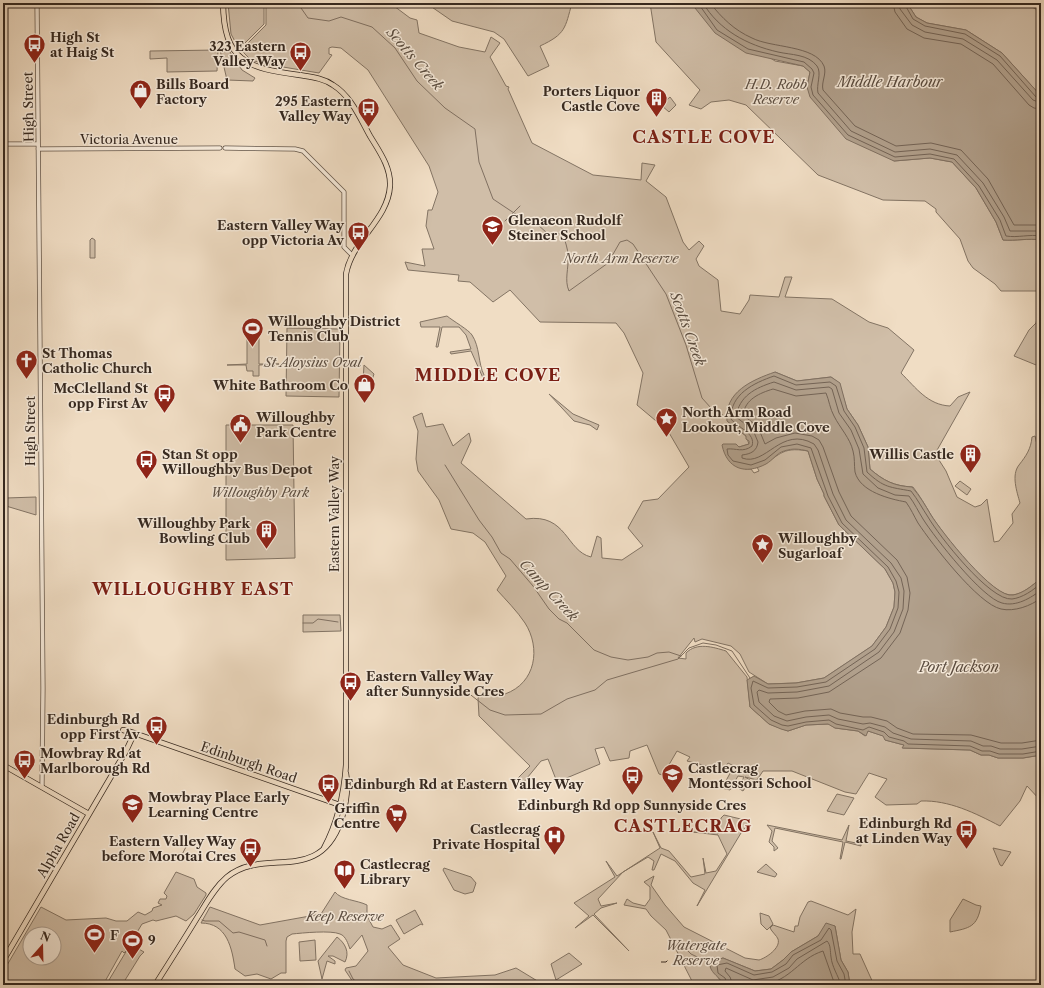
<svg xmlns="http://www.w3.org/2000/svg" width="1044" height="988" viewBox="0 0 1044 988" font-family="'Libre Caslon Text',serif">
<rect width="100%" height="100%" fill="#f0ddc4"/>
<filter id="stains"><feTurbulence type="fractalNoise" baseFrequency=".005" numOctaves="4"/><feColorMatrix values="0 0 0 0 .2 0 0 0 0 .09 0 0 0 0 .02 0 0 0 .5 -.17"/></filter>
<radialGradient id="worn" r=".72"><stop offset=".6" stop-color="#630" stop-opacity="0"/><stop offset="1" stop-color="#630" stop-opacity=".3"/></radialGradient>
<!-- green -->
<path fill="#d0bea8" stroke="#837464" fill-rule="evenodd" d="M228,3h36v21l-25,25 -8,-15z
M266,3h124l20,15 7,2 2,13 40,14 26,5 6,-15 9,6 -10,14 16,29 3,1 -1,2 24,54 61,32 48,5 1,-17 13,2 -9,16 20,16 17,45 6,8 10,-9 5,5 -8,13 3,7 19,14 3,31 19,3 9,-14 1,-5 29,2 6,-20h7l-7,20 47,2 37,23 19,6 26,22 -13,23c15,15 27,32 49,33l8,-9 12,-5 -34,60 3,8 7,11 11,26 18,10 6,-2 6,-6 7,43 5,-1 14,-18 -1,-9 8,-11c-3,-11 -9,-28 -1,-38 7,-9 12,-16 13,-28l3,-1 3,13 3,2v127c-8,7 -20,18 -31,17 -20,-1 -68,-62 -79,-80 -6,-10 -11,-19 -18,-28 -19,-1 -29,-6 -43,-18l-2,-22 -10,-22 -11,-16 -8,-26 -8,-6 -34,4 -22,-9 -48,49 19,15 3,8 -10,3 -10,-2 16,24h6l3,4 5,-2 -2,-4c24,-10 22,-21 51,-16l9,28 7,15v2l15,29 46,44 8,14 2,9 -1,15 -8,20 -14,19 -48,32 -28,5 -28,1 -19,-12 -9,-18 -9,-8 -29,-7 -7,3 -1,-4 -16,20 8,1v-6c11,-11 27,-6 40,-2l21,26 3,30 19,17 19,7 18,-6 23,-1 6,4 23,3 7,5 3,-5 16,5 1,4 19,5 -1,3 67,2 11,5h8l9,3h25l18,-3v46l-14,-15 -7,15 -20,25c-25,-13 -51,-26 -79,-25l-4,3 -31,1 -11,-8 12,-18 -18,-6 -13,21 -11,-2 -53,-21h-29l-6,9 -12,-3 5,3 -7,11 -5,-3 6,-11 -6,-1 -8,14 -8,-2 12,-22 -6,-3 -5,7 -36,-9 3,-4 -13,-6 -14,24 -4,-1 -12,-29 -17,6 -1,7 -19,3 -6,-14 -9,2 5,15 -43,18 -9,-23 -7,2 -18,22 -6,-4 13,-13 -51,-50 -1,-18 3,-4c7,0 18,2 24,0 31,-11 36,-46 20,-71 -8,-12 -19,-23 -28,-33l9,-14 -21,-34 -12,-9 -22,-4 -12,-29 -21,-29 -2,-12 2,-28 -5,-14 9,-4 4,14 17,-3 10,22 16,-13 2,8 -10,22 65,56c41,-6 40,32 65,38l6,-21 4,2 1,20 20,2 21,-14 -15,-18 15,-27 15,-2 31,-32 -21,-36 -31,-26 6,-32 -19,-40 -8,-10 -76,-1 -30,-32 -17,12 -23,-20 -12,-1 1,-6 -51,-5 -3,-8 20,4 -3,-17h12l-8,-23 2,-16h4l6,-18 -9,-26 -61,-96 -27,-22 -9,-1 -3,1v6l3,1 -13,18 -54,-9 -14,-4 -10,-10 25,-25z
M426,3h146c-7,25 -6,31 -32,43l9,20 -21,10 -24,-37 -10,-7 -42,-11z
M650,3h44l1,5 80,53 28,5 7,6 -3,15 87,74 36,-3 22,4 24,26 20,34 7,18c13,1 25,-2 38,0v51h-40l-6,-7 -22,-16 -5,-7 -8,-22 -24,-27v-3l-11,-8 -42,-1 -65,-25 -72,-70 -17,-5 -18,2 -10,7 -12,-4 11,-15 -44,-48z
M907,3h118l16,9v84l-39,-43 -36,-23 -39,-7 -11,-6z
M228,49l14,21 13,8 -2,3 -26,-1 -7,-30z
M218,50l-1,21 -50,1v-14l-17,1v-8z
M670,97l6,8 -7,7 -8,-7z
M92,238l3,2v18h-5v-18z
M1041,301v66l-27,-11 15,-26 7,-7z
M447,316c6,5 22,14 25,19 8,12 6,28 12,40l-1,3 -12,-27 -20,3 -1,-2 21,-3 -5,-14 -7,-8h-17l-4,20h-2l4,-20h-19l-1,-5z
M250,327h9v37h20l-20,1v11h-6v-5h-6l-1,-6h-19l20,-1v-32h3z
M287,328l53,1 -1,68 -53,-1z
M364,365l10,9 -2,6 -9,1z
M549,394l24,20 26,11 -2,5 -7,-5 -16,-4z
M226,425h67l2,133 -69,2z
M960,481l11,8 -4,6 -12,-9z
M36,497v18l-30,-9v-8z
M303,615h37l1,16 -38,1z
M837,794l17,4 -10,17 -17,-4z
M724,815l25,6 1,1 -9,11 -44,73 8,-16 -12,-7 -18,-22 -14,-7 -7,16h-2l2,-9 -6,-4 -25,15 -25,27 3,7 16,-3 -16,5 -7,6 35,37 -36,-36 -18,13 14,-12 -15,-13 41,-26 -9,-16 11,15 43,-28 -7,-16 8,16 8,3 22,26 14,-3 -2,-16 3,15 10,-2 11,-17 -9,-19 -25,-3 25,2 3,-16z
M767,825l75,15 7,-15 -3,16 15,3v2l-16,-4 -4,17h-1l3,-17 -68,-14 -3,13 6,7 -4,3v-4l-5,-5 3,-11z
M993,848l18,4 -9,14 -2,-1z
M766,864l11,10 -2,3 -18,-5z
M444,868l27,9 5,6 -3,9 -8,2 -11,-4 -11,-20z
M176,872l18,7 3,8 9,6v2l-12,19 -8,7 -10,-5 -20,5 -3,-1 -11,4 -12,20 14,8 -4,4 -18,29h-16l21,-35 -3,3 -2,-2 -19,34h-100v-13l38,-65 25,13 40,-2 10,3h11l11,-9 7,3 7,-4 1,-3 9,-3 -4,-2 2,-4h6l1,-3 -3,-3zM30,934h24v24h-24z
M654,876l-3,9 14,20 19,22 61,31 14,2c7,-2 22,-12 19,-21 -1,-3 -6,-7 -8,-11l3,-3 21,7 1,-6h3l2,-9 8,-15 3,-1 37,14 8,-6 -4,23 1,22h7l14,31h-24l-2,-13 -7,-12 -6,-34 -12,4 -5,6 -27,16 -8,8 -12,9 -16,2 -32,-13 -9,3 -4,6 14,18h-30l-28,-55 -15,-14 -5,-7 -22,-4 3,-6 6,4 12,3 5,-7v-12l-6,-5z
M335,892c6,8 22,8 32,13v11l6,11 9,2 9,-4 9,14 -12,8 15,18 33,13 59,-3 21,-7 28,17h-189l-10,-15 1,-2 10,-2 12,-15 -6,-16 -12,14c-2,-5 -4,-13 -10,-15 -9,-4 -38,-1 -48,0l-5,3 -1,4v32h-5l-10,6 -14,-5 -12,2 -10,-7c-3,-21 -8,-46 -34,-46l9,-16 50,18 61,-11z
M963,899l13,6 5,1c-4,21 -11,22 -31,26v-12z
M415,910l8,15 -2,-1 -17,10 -8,-14z
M760,913l9,3 4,8 -6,6 -6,-6z
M337,937c8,6 13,15 8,25l-12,-6h-5l7,5v3l-8,-3 -5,18 -4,-18z
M315,940l1,20 -16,1 -1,-19z
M569,953l13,11 -26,16 -5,-16z"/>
<!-- water -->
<path fill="#b1a08c" stroke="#807061" d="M694,3h213l9,14 11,6 39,7 36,23 39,43v144c-13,-2 -25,1 -38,0l-7,-18 -20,-34 -24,-26 -22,-4 -36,3 -48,-22 -36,-42 -3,-10 3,-15 -7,-6 -57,-13 -31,-20 -20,-25z
M775,372l22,9 34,-4 9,6 7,26 11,16 10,22 2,22c14,12 24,17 42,18 8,9 13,18 19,28 10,16 63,84 82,80 11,-2 20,-10 28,-17v177l-18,3h-25l-9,-3h-8l-11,-5 -68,-2 2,-3 -19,-5 -2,-4 -15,-5 -2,5 -8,-5 -23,-3 -7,-4 -22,1 -18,6 -7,-2 -12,-5 -19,-17 -3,-27 7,-4 14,8 28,-1 28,-5 48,-32 14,-19 8,-20 1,-15 -2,-9 -8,-14 -46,-44 -15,-29v-2l-7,-15 -9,-28c-9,-2 -15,-3 -24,0 -7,2 -11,9 -18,13 -21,11 -39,5 -44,-19l1,-1h13l3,3 10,-3v-3l-3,-2v-3l-19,-15c-3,-29 25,-41 48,-49z
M826,923l9,3 6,34 7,12 2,13h-126c-3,-8 -17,-13 -13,-23l12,-4 32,13 16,-2 12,-9 8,-8 27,-16z"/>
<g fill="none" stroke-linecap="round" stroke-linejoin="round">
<!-- shore -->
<path stroke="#746456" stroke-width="1" d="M698,3l19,27 31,19 56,13 8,7 2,4 -3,14 2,8 35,40 47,22 35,-3 24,5 25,27 21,34 6,16c12,2 23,-2 35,0
M703,3c16,27 44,42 75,49 13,3 30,2 39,14 5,7 -1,19 1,27l33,38 44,21 35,-3 27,6 26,28 21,34 6,14h31
M710,3c12,15 24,27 42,35 19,10 63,7 72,28 3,8 -3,16 -1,24l32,36 41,20 35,-3 30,7 27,29 26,46h27
M893,3l2,9 12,17 17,9 37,6 32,20 36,41 5,3 7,1
M899,3l1,6 12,16 13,7 38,7 34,21 36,40 8,3
M904,3l9,16 12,7 40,8 35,22 36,41 5,1
M1041,583c-7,7 -19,15 -29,16 -22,2 -73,-63 -84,-82 -6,-9 -10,-17 -17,-26 -21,-4 -27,-3 -44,-19l-3,-24 -9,-21 -11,-16 -8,-25 -6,-4 -34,3 -22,-9c-20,7 -44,18 -43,43 7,9 25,14 21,27 -9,7 -16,2 -25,3l1,6 5,6 18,4 14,-5 16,-13 16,-3 14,4 17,48 14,27 46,44 8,14 3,11 -1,16 -8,21 -15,20 -49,33 -29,5 -29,1 -15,-7 -2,7 3,17 17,15 11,5 6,1 18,-4 23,-2 7,4 27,6 6,-3 15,5 5,5 15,4 4,3 62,2 12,5h8l9,3h24l18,-3
M1041,590c-10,8 -25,17 -39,13 -20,-5 -67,-65 -79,-84 -5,-8 -8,-15 -14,-23l-14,-1 -17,-7 -15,-14 -4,-25 -8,-19 -12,-17 -7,-24 -3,-2 -33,3 -22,-8c-19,6 -35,14 -38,35l17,13 5,12c-1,9 -7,12 -16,13v3c24,9 39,-33 72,-14l4,6 15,44 13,26 45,43 10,15 3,13 -1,18 -9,23 -15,20 -50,34 -32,6 -29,1 -9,-3 -2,2 2,10 15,14 13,5 19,-4 23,-2 9,4 25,5 7,-1 15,4 8,6 18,6 60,2 12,5h8l9,3h22l19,-3
M1041,598c-10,8 -27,14 -40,11 -23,-5 -69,-65 -83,-86 -4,-7 -7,-14 -12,-21 -16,-3 -46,-10 -51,-30 -1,-7 0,-14 -2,-21 -3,-13 -13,-23 -19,-35 -4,-7 -5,-16 -8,-23l-30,3 -23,-7c-13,4 -28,10 -30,26l15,12 7,17 11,-6 19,-5 17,3 7,4 4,7 16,45 12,24 46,44 10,17 3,16 -2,17 -8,23 -19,25 -52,34 -31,6 -28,1 -1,3 9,9 8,4 19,-4 26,-2 9,4 23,4h8l16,4 10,7 16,6 58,1 30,8h21l19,-3
M728,985l-3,-7 -7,-5 -1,-8 10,-2 27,12 18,-3 14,-8 7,-9 28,-15 8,-12 2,2 6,31 7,13 2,11
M733,985l-3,-8 -5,-6 1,-3 27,12 20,-3 16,-9 8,-9 30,-18c4,4 3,10 4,16 1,10 7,18 10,28
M763,985c29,-5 35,-26 60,-34l12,34"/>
<!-- stream -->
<path stroke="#807061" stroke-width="1" d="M300,3l1,5 7,10 21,3 12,-4 31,10 23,21 22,33 28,27 30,21 4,33 14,37 24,16 20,9 10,9 16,1c2,8 5,14 5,22 1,12 -4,24 1,35l39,-28 12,-21 7,-2 6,4 33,50 20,51 16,53 9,10 15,9
M505,221l15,-15
M445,465l34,55 13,17 9,16 9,6 23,27 16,23 10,10 8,4 27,27 17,7 17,3 20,-3 9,-4 12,-1 12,4
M303,623h10l5,-4 20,3
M467,692l23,18 15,5 36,-1 26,-15 28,-9 12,-10 71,-21 11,-11 14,-5 13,2 16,6 18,27
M179,860l7,-13
M202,920l3,1h14l14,12 6,-1 26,8 2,6
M683,946l8,8 19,9
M349,971l4,8 8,6"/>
<defs>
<path id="minor" d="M37,3l6,685 -1,99
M3,144h35
M225,148l70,1 8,2 41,41v55l8,8
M38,149l182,-1"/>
<path id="major" d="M223,3c1,58 23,65 76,72 12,2 24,3 34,10 18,11 27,33 37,51 9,15 21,31 20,50 -2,34 -38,54 -44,88v491c-2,29 -8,57 -22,83
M123,730l11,3 206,72
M3,765l86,49
M3,961l123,-210 7,-15 5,-2
M155,985c14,-22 28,-44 42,-67 9,-14 17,-30 30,-41 38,-31 91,9 114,-56 5,-16 8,-31 5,-48"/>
</defs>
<!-- minor casing -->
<use href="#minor" stroke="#645649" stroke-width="5"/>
<!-- major casing -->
<use href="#major" stroke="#362920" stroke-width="6"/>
<!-- minor -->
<use href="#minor" stroke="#f5e9d9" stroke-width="3.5"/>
<!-- major -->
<use href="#major" stroke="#f0ddc4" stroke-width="4.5"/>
<!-- rail -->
<path stroke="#362920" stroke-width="1" stroke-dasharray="7 7" stroke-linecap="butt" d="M661,962h5l6,-6"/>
</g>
<!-- icons -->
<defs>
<symbol id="bus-pin" viewBox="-11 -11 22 30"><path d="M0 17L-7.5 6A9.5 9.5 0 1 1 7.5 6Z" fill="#8f2418" stroke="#f5e9d9"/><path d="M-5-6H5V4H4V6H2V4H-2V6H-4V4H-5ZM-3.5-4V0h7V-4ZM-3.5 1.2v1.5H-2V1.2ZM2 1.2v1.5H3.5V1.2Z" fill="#fff"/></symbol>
<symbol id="shop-pin" viewBox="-11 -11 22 30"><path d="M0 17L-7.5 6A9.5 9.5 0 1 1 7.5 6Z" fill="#8f2418" stroke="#f5e9d9"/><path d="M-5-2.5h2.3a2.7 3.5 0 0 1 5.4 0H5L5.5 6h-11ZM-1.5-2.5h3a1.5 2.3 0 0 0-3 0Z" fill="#fff"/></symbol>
<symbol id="building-pin" viewBox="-11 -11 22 30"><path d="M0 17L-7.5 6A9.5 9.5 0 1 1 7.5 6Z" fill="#8f2418" stroke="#f5e9d9"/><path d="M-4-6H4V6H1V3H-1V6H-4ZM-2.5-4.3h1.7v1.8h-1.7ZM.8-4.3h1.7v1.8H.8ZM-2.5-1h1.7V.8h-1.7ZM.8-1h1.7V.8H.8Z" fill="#fff"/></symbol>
<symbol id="school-pin" viewBox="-11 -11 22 30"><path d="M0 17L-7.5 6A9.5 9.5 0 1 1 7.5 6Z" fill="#8f2418" stroke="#f5e9d9"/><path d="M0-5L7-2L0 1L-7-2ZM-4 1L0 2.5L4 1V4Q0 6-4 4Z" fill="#fff"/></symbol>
<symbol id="stadium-pin" viewBox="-11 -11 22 30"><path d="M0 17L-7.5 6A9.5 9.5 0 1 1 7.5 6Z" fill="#8f2418" stroke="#f5e9d9"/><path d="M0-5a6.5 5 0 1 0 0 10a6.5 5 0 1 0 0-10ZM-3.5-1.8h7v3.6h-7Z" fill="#fff"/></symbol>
<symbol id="church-pin" viewBox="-11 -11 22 30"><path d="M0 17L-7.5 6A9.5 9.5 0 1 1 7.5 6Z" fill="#8f2418" stroke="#f5e9d9"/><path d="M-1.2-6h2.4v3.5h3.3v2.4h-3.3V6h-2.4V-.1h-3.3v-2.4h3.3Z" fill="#fff"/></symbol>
<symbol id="sight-pin" viewBox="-11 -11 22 30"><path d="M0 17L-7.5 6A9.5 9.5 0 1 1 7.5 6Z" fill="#8f2418" stroke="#f5e9d9"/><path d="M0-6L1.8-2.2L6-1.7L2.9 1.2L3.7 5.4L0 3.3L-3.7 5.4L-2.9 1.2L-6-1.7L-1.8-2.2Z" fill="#fff"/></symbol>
<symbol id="civic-pin" viewBox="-11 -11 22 30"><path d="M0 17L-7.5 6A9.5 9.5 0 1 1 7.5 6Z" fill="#8f2418" stroke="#f5e9d9"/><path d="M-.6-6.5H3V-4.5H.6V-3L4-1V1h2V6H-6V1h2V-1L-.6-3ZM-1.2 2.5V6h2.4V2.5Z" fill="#fff"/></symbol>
<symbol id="supermarket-pin" viewBox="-11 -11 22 30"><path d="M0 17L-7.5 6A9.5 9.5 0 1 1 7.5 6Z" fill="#8f2418" stroke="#f5e9d9"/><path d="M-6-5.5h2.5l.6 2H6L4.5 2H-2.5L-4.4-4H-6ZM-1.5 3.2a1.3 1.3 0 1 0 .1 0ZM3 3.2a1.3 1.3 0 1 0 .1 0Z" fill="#fff"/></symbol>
<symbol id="hospital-pin" viewBox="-11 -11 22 30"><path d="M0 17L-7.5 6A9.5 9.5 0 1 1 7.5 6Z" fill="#8f2418" stroke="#f5e9d9"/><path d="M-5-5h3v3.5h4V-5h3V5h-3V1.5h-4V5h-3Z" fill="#fff"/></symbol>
<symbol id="library-pin" viewBox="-11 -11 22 30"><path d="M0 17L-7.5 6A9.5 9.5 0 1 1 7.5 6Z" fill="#8f2418" stroke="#f5e9d9"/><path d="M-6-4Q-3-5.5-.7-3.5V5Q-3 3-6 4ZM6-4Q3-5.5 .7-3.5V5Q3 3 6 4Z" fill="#fff"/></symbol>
</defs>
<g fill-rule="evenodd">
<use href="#bus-pin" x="22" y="32" width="25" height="34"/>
<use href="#bus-pin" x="288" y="40" width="25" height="34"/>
<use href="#shop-pin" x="128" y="78" width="25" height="34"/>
<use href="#building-pin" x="644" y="86" width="25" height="34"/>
<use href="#bus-pin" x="356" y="96" width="25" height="34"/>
<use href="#school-pin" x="480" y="214" width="25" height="34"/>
<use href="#bus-pin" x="346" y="220" width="25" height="34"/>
<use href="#stadium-pin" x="240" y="316" width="25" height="34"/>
<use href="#church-pin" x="14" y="348" width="25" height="34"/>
<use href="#shop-pin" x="352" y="372" width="25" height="34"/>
<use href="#bus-pin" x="152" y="382" width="25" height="34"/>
<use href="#sight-pin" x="654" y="406" width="25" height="34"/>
<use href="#civic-pin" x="228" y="412" width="25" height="34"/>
<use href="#building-pin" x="958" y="442" width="25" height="34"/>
<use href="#bus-pin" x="134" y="448" width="25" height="34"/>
<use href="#building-pin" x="254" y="518" width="25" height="34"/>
<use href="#sight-pin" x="750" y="532" width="25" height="34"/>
<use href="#bus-pin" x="338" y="670" width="25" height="34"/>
<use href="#bus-pin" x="144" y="714" width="25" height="34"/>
<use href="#bus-pin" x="12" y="748" width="25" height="34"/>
<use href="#school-pin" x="660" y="762" width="25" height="34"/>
<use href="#bus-pin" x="620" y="764" width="25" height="34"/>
<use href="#bus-pin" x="316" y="772" width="25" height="34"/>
<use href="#school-pin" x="120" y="792" width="25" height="34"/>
<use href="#supermarket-pin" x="384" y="802" width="25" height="34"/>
<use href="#bus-pin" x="954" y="818" width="25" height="34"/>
<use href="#hospital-pin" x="542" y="824" width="25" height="34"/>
<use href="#bus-pin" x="238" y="836" width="25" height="34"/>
<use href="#library-pin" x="332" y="858" width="25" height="34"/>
<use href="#stadium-pin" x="82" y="922" width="25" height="34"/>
<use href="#stadium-pin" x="120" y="928" width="25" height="34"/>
</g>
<g text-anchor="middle" stroke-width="3" stroke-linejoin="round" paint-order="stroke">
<!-- poi labels -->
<g font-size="13" font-weight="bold" fill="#362920" stroke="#f5e9d9" text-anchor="start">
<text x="50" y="42">High St<tspan x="50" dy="15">at Haig St</tspan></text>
<text x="286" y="51" text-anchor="end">323 Eastern<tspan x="286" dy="15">Valley Way</tspan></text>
<text x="156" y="89">Bills Board<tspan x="156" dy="15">Factory</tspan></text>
<text x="640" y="96" text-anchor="end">Porters Liquor<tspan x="640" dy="15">Castle Cove</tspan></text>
<text x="352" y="106" text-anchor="end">295 Eastern<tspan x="352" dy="15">Valley Way</tspan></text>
<text x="508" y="225">Glenaeon Rudolf<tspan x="508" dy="15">Steiner School</tspan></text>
<text x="344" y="230" text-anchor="end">Eastern Valley Way<tspan x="344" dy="15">opp Victoria Av</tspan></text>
<text x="268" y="326">Willoughby District<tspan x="268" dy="15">Tennis Club</tspan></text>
<text x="42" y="358">St Thomas<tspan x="42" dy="15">Catholic Church</tspan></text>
<text x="348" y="390" text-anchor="end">White Bathroom Co</text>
<text x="148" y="393" text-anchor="end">McClelland St<tspan x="148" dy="15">opp First Av</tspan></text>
<text x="682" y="417">North Arm Road<tspan x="682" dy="15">Lookout, Middle Cove</tspan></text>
<text x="256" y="422">Willoughby<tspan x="256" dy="15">Park Centre</tspan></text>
<text x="162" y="459">Stan St opp<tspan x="162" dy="15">Willoughby Bus Depot</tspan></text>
<text x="954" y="459" text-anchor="end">Willis Castle</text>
<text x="250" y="528" text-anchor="end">Willoughby Park<tspan x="250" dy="15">Bowling Club</tspan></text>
<text x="778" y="543">Willoughby<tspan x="778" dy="15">Sugarloaf</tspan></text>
<text x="366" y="681">Eastern Valley Way<tspan x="366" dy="15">after Sunnyside Cres</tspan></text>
<text x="140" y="724" text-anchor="end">Edinburgh Rd<tspan x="140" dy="15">opp First Av</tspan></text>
<text x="40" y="758">Mowbray Rd at<tspan x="40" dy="15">Marlborough Rd</tspan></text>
<text x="688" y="773">Castlecrag<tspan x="688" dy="15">Montessori School</tspan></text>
<text x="344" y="789">Edinburgh Rd at Eastern Valley Way</text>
<text x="148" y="802">Mowbray Place Early<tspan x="148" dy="15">Learning Centre</tspan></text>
<text x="632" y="810" text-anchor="middle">Edinburgh Rd opp Sunnyside Cres</text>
<text x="380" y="813" text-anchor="end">Griffin<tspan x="380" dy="15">Centre</tspan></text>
<text x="952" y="828" text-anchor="end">Edinburgh Rd<tspan x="952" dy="15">at Linden Way</tspan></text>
<text x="540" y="834" text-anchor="end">Castlecrag<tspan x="540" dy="15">Private Hospital</tspan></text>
<text x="236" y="846" text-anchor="end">Eastern Valley Way<tspan x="236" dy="15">before Morotai Cres</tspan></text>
<text x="360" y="869">Castlecrag<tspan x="360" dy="15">Library</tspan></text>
<text x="110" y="940">F</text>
<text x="148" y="945">9</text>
</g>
<!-- park labels -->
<g font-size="13" font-style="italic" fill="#5c4e42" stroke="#f5e9d9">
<text x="776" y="89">H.D. Robb<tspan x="776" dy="15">Reserve</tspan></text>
<text x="621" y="263">North Arm Reserve</text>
<text x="313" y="367">St Aloysius Oval</text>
<text x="260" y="497">Willoughby Park</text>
<text x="345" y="921">Keep Reserve</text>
<text x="696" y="950">Watergate<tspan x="696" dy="15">Reserve</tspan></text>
</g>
<!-- street labels -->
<g font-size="13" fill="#362920" stroke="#f5e9d9">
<text transform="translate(28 107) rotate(-91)" y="5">High Street</text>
<text x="129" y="144">Victoria Avenue</text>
<text transform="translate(30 431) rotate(-90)" y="5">High Street</text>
<text transform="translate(334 514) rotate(-90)" y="5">Eastern Valley Way</text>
<text transform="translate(249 762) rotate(19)" y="5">Edinburgh Road</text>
<text transform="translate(58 845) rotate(-60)" y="5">Alpha Road</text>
</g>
<!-- water labels -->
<g font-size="14" font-style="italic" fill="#5b4d40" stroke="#f5e9d9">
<text transform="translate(415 59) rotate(49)" y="5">Scotts Creek</text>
<text x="890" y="87">Middle Harbour</text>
<text transform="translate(688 329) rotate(70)" y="5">Scotts Creek</text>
<text transform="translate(549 590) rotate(47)" y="5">Camp Creek</text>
<text x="959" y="672">Port Jackson</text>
</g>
<!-- district labels -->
<g font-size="17" font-weight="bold" letter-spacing="1" fill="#7a1f14" stroke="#f5e9d9">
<text x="704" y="143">CASTLE COVE</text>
<text x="488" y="381">MIDDLE COVE</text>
<text x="193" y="595">WILLOUGHBY EAST</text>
<text x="683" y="832">CASTLECRAG</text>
</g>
</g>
<!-- margin -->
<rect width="1044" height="988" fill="none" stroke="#f0ddc4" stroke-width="16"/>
<rect x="4" y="4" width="1036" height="980" fill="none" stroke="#362920" stroke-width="2"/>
<rect x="8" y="8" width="1028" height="972" fill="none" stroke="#362920"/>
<!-- north arrow -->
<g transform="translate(42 946) rotate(20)"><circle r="19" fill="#f5e9d9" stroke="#a99c8f"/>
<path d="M0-3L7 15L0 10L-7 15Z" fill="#8f2418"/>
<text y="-6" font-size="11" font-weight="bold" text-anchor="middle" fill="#362920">N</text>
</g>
<rect width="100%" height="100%" filter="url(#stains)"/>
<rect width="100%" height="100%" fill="url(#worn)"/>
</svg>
